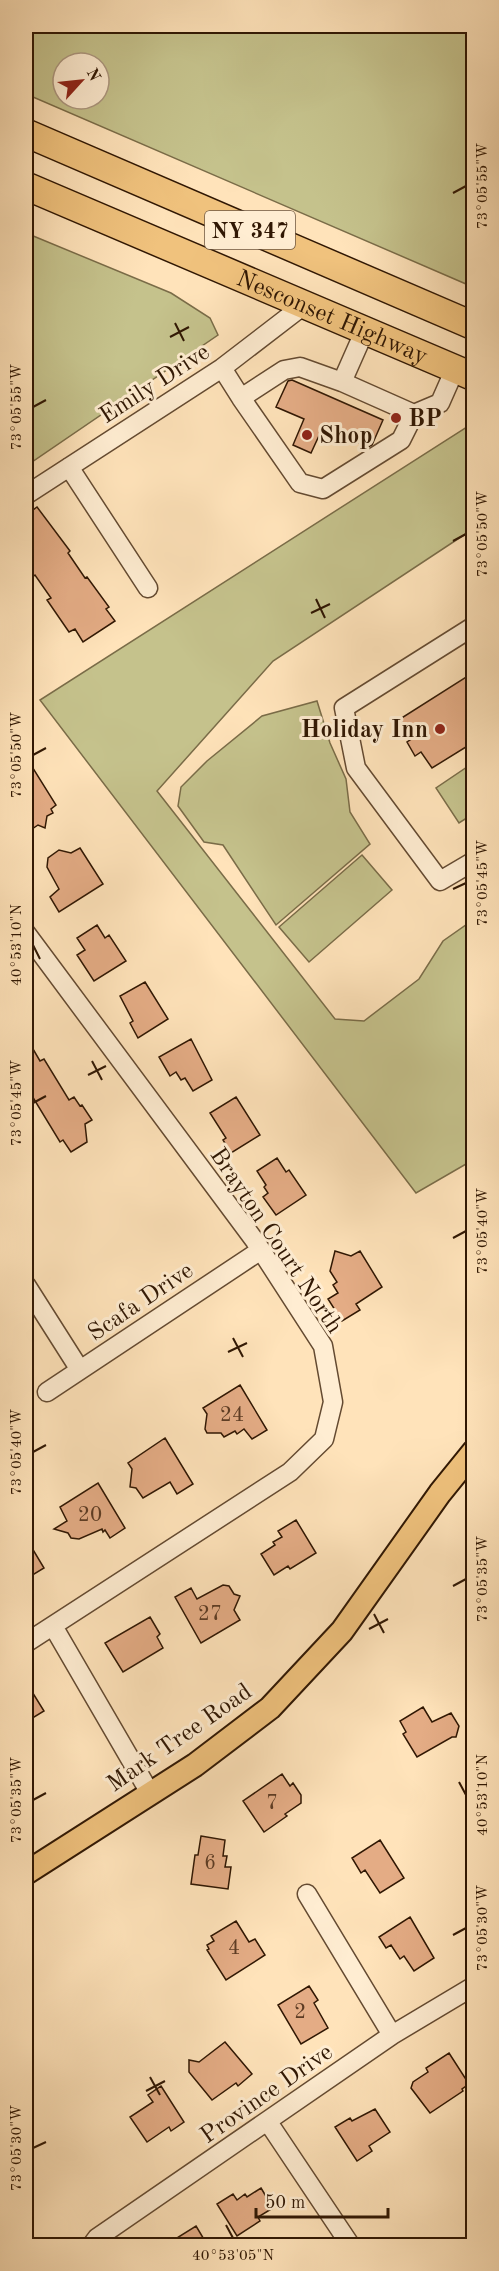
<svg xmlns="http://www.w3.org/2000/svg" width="499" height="2271" viewBox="0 0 499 2271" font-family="'Old Standard TT',serif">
<rect width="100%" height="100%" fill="#ffe3ba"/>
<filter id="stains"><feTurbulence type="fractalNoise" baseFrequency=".00333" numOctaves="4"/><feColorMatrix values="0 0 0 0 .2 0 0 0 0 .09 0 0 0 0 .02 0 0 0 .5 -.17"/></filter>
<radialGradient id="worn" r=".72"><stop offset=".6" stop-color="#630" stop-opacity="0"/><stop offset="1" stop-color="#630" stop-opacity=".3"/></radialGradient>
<!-- green -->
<path fill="#c5c28c" stroke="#7a6c48" stroke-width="1.5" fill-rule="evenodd" d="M26,26h447v261l-447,-193zM63,63h36v36h-36z
M26,233l145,60 39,25 8,17 -192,131z
M473,423v106l-200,132 -116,130 178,228 29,2 55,-42 24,-38 30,-21v240l-57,33 -376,-493z
M317,701l13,42 16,36 4,33 20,32 -94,81 -53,-80 -19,-3 -26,-36 3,-19 26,-26 55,-45z
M473,763v51l-14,9 -23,-35z
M362,855l30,35 -83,72 -30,-35z"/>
<!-- building -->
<path fill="#e4ac85" stroke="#301703" stroke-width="1.5" d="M292,380l91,40 -11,25 -4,2 -45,-20 -12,26 -18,-8 11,-26 -28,-12 12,-26z
M37,507l33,44 -2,2 17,25 2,-1 22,30 -3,2 9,12 -32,21 -8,-13 -6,3 -22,-32 4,-2 -16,-23 -9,7v-67z
M474,672v70l-42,26 -11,-16 -6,4 -8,-14 6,-4 -13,-19z
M26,757l30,48 -5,4 2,4 -6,3 -2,12 -7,-3 -12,8z
M80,848l23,36 -44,28 -9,-15 9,-8 -12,-22 1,-9 11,-8 12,3z
M97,925l8,13 4,-3 17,26 -32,20 -17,-26 8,-5 -8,-12z
M145,982l23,37 -30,19 -8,-15 3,-2 -13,-25z
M26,1037l14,24 4,-2 25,41 5,-3 6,9 2,-1 10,15 -7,4 2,18 -16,10 -8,-12 -3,2 -34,-56z
M191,1039l21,41 -19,11 -8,-13 -4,2 -5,-8 -6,4 -11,-19z
M236,1097l24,38 -29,18 -8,-13 3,-2 -16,-25z
M277,1158l9,14 3,-2 17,25 -30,20 -13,-18 5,-4 -4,-6 2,-2 -9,-14z
M335,1251l16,5 9,-5 22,36 -26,17 4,6 -18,11 -14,-22 10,-6 -5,-8 4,-3 -7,-11z
M240,1385l27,45 -15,9 -8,-10 -7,5 -2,-3 -11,6 -3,-4h-14l-2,-4 2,-15 -4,-6z
M165,1438l28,46 -16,10 -7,-12 -27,16 -7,-10 -6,-1 2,-18 -4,-6z
M98,1483l27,45 -15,10 -5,-8 -2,2 -1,-3 -23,10 -8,-1 -3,-5 -14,-4 13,-8 -7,-14z
M296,1520l20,33 -26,16 -2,-3 -14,9 -13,-21 14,-9 -2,-3 9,-5 -4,-6z
M26,1538l18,30 -18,11z
M223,1585l6,1 5,8 6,2 -6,14 6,10 -39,23 -26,-46 16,-9 6,11z
M150,1617l10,17 -3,3 6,11 -40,24 -18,-29z
M26,1682l18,29 -18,11z
M423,1707l9,15 19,-9 8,13 -3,11h-4l-35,20 -14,-23 3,-2 -6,-11z
M282,1774l8,12 3,-3 8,12v8l-16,11 2,2 -23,16 -21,-31z
M201,1836l24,4 -2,16h4l-2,11h6l-3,22 -37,-5 4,-29h3z
M380,1840l24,38 -24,15 -15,-23 -4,3 -9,-15z
M410,1917l24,41 -20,13 -10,-15 -4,3 -9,-14 -5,3 -7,-11z
M236,1921l13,21 6,-3 10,16 -39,25 -19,-30 2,-1 -2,-4 7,-4 -3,-5z
M309,1986l9,14 -4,3 14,25 -27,16 -23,-39z
M225,2042l27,32 -14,12 -2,-3 -24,17 -23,-28v-12l10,2z
M449,2053l20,31 -7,5 1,2 -33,22 -19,-25 2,-6 15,-10 -2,-4z
M161,2086l23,36 -13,9 -2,-4 -22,15 -17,-25 23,-15 -5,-7z
M375,2109l15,23 -21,14 3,5 -15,10 -22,-34 15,-9 2,3z
M261,2188l12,20 -15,9 2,4 -23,15 -20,-32 16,-10 4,6 8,-6 2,3z
M196,2226l12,20h-44z"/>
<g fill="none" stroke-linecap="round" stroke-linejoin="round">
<defs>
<path id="minor" d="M222,368l19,30 43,-28 16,-3 42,15 23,-52
M342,382l72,32 26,-11 15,-34
M241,398l59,85 23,6 78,-49 13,-26
M69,467l79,121
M26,495l196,-127 82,-63
M474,626l-130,82 12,60 84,113 34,-20
M26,933l229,308 68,105 10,56 -9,37 -34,33 -264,171
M26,1285l54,85
M47,1392l214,-142
M53,1626l97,167
M307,1894l85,141
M268,2122l83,124
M91,2246l6,-8 295,-203 82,-49"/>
<path id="major" d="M26,1873l169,-108 75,-57 72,-77 98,-138 34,-42"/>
<g id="highway">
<path d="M26,133l448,193"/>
<path id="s1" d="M26,186l448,191"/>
</g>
</defs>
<!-- minor casing -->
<use href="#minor" stroke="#644a31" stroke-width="21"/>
<!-- major casing -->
<use href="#major" stroke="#301703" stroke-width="26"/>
<!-- highway casing -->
<use href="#highway" stroke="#301703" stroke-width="30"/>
<!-- minor -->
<use href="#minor" stroke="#ffedd2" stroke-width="18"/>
<!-- major -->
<use href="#major" stroke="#f0c27d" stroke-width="22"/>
<!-- highway -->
<use href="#highway" stroke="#f0c27d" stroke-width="27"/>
</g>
<!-- ticks -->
<path fill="none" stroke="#301703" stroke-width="2" d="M453,193l13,-7M175,323l9,18M170,337l19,-10M33,407l13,-7M453,541l13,-7M316,599l9,19M311,613l19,-9M33,755l13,-7M453,889l13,-6M33,945l7,14M92,1061l10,19M88,1075l18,-9M33,1103l13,-7M453,1238l13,-7M233,1338l10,19M228,1352l19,-9M33,1452l13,-7M453,1586l13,-7M374,1614l10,19M369,1629l19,-10M459,1782l7,13M33,1800l13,-7M453,1935l13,-7M150,2077l10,18M146,2091l19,-10M33,2148l13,-6M226,2225l7,13"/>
<!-- markers -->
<g fill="#8f2418" stroke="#ffedd2" stroke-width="2">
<circle cx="396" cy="418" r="6"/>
<circle cx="307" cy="435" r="6"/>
<circle cx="440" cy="729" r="6"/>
</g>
<g text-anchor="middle" stroke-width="6" stroke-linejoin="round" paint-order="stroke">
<!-- number labels -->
<g font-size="21" fill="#5d3c24">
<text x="232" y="1421">24</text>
<text x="90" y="1521">20</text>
<text x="210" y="1620">27</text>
<text x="272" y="1809">7</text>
<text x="210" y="1869">6</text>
<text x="234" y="1954">4</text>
<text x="300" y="2018">2</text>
</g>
<!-- shield labels -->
<rect fill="#ffedd2" stroke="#6e5741" stroke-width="1.5" x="205" y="211" width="90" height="38" rx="4.5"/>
<g font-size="22" font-weight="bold" fill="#301703">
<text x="250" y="238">NY 347</text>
</g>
<!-- street labels -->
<g font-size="24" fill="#301703" stroke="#ffedd2">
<text dy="8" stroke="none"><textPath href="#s1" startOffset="333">Nesconset Highway</textPath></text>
<text transform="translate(154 383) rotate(-33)" y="8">Emily Drive</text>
<text transform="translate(277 1240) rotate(56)" y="8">Brayton Court North</text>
<text transform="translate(140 1301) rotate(-34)" y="8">Scafa Drive</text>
<text transform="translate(179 1737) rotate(-35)" y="8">Mark Tree Road</text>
<text transform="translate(266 2093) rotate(-35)" y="8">Province Drive</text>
</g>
<!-- poi labels -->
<g font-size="24" font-weight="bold" fill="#301703" stroke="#ffedd2" text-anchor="start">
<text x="408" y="426">BP</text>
<text x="319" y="443">Shop</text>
<text x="428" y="737" text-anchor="end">Holiday Inn</text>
</g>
</g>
<!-- margin -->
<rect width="499" height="2271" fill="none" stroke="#ffe3ba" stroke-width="66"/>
<!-- north arrow -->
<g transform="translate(81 81) rotate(63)"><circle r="28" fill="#ffedd2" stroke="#ac977f" stroke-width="1.5"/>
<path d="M0-4.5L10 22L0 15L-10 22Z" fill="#8f2418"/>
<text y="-9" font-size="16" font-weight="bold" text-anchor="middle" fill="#301703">N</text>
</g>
<!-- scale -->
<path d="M256 2208v9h132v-9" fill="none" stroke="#301703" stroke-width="3"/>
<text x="265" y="2208" font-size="18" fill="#301703" stroke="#ffedd2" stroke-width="4.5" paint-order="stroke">50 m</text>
<rect x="33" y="33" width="433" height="2205" fill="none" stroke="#301703" stroke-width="2"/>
<g font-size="15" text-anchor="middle" fill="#301703">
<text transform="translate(482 186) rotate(-90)" y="5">73°05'55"W</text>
<text transform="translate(16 407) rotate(-90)" y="5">73°05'55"W</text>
<text transform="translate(482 534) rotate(-90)" y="5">73°05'50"W</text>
<text transform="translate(16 755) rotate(-90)" y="5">73°05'50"W</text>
<text transform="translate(482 883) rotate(-90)" y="5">73°05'45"W</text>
<text transform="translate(16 945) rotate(-90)" y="5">40°53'10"N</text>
<text transform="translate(16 1103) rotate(-90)" y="5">73°05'45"W</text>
<text transform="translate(482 1231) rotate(-90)" y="5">73°05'40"W</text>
<text transform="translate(16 1452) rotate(-90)" y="5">73°05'40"W</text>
<text transform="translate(482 1579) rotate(-90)" y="5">73°05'35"W</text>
<text transform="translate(482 1795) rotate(-90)" y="5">40°53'10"N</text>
<text transform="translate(16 1800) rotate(-90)" y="5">73°05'35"W</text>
<text transform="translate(482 1928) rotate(-90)" y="5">73°05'30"W</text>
<text transform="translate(16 2148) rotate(-90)" y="5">73°05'30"W</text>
<text x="233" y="2260">40°53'05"N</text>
</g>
<rect width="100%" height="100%" filter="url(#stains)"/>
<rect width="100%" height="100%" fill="url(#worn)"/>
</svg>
